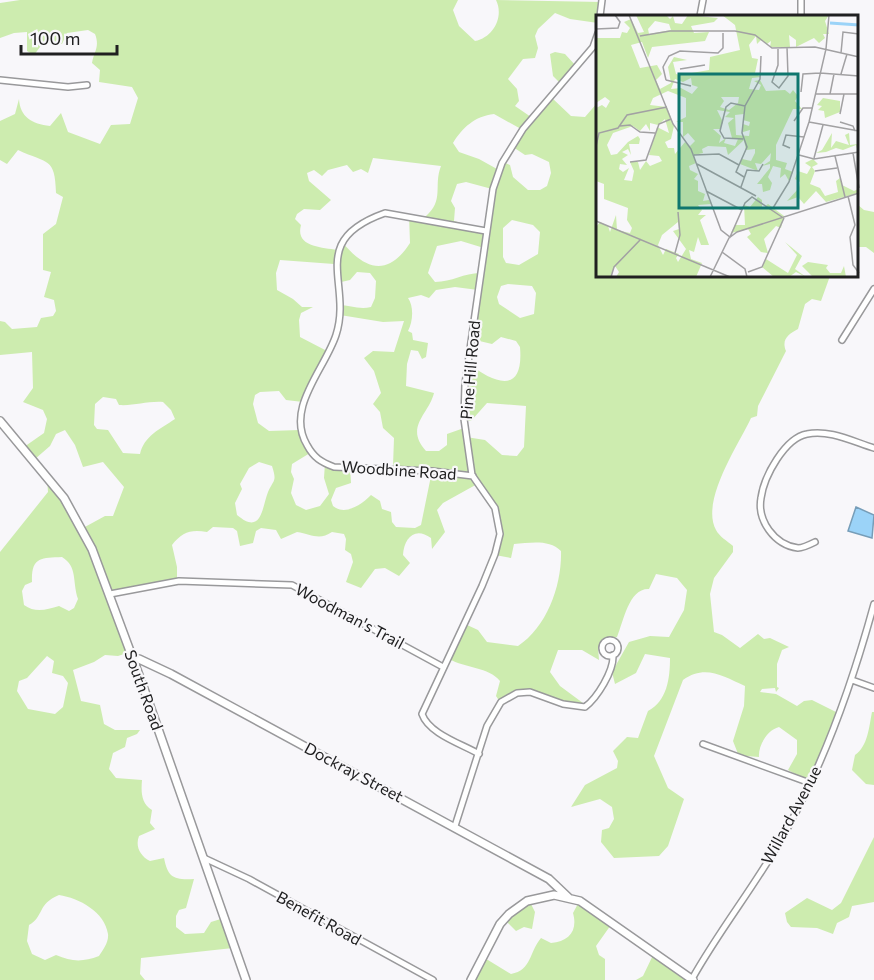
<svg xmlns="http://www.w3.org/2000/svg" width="874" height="980" viewBox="0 0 874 980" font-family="Commissioner,sans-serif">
<rect width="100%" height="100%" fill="#f8f7fa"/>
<!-- green -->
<path fill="#cdecaf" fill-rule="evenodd" d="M20,0h438l-5,10 6,16 16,15c19,-4 29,-25 21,-41l106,2 -4,21 -28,-4 -15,-6 -17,16 -3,7 3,12 -3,10 -12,1 -15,20 9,10 2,12 -4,5 16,11 20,-20 20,19 14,1 13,-15v174h232l-9,25 -9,-2 -7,5 -7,25c-9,5 -17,10 -12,22l-28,55 -1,10 -6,2c-12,26 -51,83 -35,112 3,6 11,11 17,16v6l-19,26 -4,16 4,38 8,3 18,13 18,-14 6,5 6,-1 19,9 -7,3 -5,14v23l2,1 -3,4 -1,-4 -13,1 -2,3 16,2 21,12 7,-5 8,-1 26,13 -28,69 -22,-12 9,-16v-14l-18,-13c-12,3 -21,19 -20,30l-13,-1 -6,3 -7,-18 11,-35 1,-20c-22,-10 -40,-22 -62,-6l-29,76 14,32 16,11 -16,47 -9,10 -45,2 -13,-16 1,-12 7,-2 5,-9 -2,-12 -12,-8 -29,8 14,-22 32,-17 1,-7 -5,-10 14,-14 11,1 10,-27c19,-10 22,-32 22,-53l-25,-4 -9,19 -21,11 -3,-12 17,-30 21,-6 19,1 15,-27 3,-20 -10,-12 -21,-4 -7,15c-20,-1 -25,31 -32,48l-16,4 -3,6 1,13 -17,-10h-24l-8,22 10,14 27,20h-9l-48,-15 -30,11 -4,-6 4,-15c-11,-14 -35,-13 -51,-22l16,-35 13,6 9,12 31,4c29,-19 44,-61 43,-95 -12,-12 -31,-8 -47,-7l-3,14 -16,-3c8,-33 0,-43 -16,-72l-36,20 -6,7 8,22 -13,17 -1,-11c-16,-12 -27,0 -28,17l7,8 -11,13 -14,-8 -10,1 -14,19 -15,-6 7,-20 -2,-8 -6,-4 1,-11 -2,-5 -12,-2c-13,9 -21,2 -35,0l-16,7 -5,-9 -15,-2 -5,3 -3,12 -13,3 -3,-15 -4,-3 -20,-1 -6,5c-16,-3 -25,0 -35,13l5,22v12l-66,14 19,59 -12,4 -13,-1 -11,7 -21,8 8,31 19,4 4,19 11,6h25l-3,4 -10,4 -2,9 -12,6 -4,16 7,9 26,2c-1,12 -1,23 10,30l-2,13 5,6 -16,7c-4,10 1,20 11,25l14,-3c4,20 10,22 30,21l-8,29 -7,2 -3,6v11l9,7 19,-1 7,-11 13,-4 9,30 -92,10 -1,16 5,6h-145v-428l48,-60 -1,-15 36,51 22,-12h8l11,-29 -21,-25 -20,5 -8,-22 -10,-15 -9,4 -6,12 -15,13 -11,-12 20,-14 3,-14 -4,-9 -20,-8 10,-14 -1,-36 -32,3v-34l5,1 7,7 25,-2 4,-9 12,-2 3,-5 -2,-11 -10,-3 7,-25 -8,-2v-36l13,-10 7,-27 -7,-4c-1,-36 -8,-29 -38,-43l-11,14 -7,-4v-39l15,-7 4,-15c1,18 13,25 31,27l11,-13 7,19 32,12 11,-19 19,-1 8,-26 -6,-11 -33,-5 1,-12 -8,-7c2,-12 8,-16 3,-29l-7,-4 -21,3 -5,11 -19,-1 -9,12 -7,-4v-19l-13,1 -14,5v-35zM494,114l27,15 -8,18 12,8 7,-1 17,8 2,11 -4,13 -7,4h-12l-15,-13 -3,-12 -7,-3 -6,7 -18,-10 -20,-7 -6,-9c9,-15 22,-27 41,-29zM373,158l68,8c-8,20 4,34 -16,51l-16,-2 1,28c-21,33 -44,28 -67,0l-6,7c-16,-3 -42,-3 -36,-25l-6,-6 2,-5 7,-5 16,1 11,-10 -22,-19 -2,-8 7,-3 8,6 6,-6 19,-5 6,7 8,-3 7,4zM466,182l26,7 -6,41 -32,-9 1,-13 -4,-7 6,-17zM512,220l21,5 7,7 -2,22 -19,11 -13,-2 -3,-6v-29zM461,241l23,7 -4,25c-16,0 -28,9 -45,9l-7,-9 9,-27zM280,260l54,4 3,19 13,-3 7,-8 13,1 6,8 -1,17 -4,9c-12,3 -21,-2 -32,-2l1,10 43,7 21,-1 -10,31 -21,-1 -9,7 10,13 7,22 -8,11 7,8 3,16 11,10 -1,28 39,5 -11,54 -6,3 -19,-1 -4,-5 -1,-10 -9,-3 -2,-8 -9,-6c-10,10 -26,21 -38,11l-2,-6 5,-12 15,-5 -1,-16 -25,-4 -1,15 5,16 -9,12 -14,4 -10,-5 -5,-12 3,-14 -3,-7 1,-8 18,-11 -10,-23 -31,1 -11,-8 -5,-19 2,-9 5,-3 19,-1 7,9 17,2 24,-51 -27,-14 -1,-17 2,-7 12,-6h-11l-9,-8 -16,-9 -1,-17zM508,284l24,2 4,7 -2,21 -14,4 -21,-14 -2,-7 4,-11zM455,287l23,3 -7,49 21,5 9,-7 15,4 4,6c4,47 -24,38 -52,16l-4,58h7l16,-18 39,3 -2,41 -7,9 -15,-1 -17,-15 -19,-3 -2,-9 -17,6v11l-8,6h-13c-22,-24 3,-37 8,-58l-28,-7 1,-22 4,-14 7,1 4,8 4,-2 2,-14 -15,-3 -1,-7 -4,-2c5,-9 6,-25 0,-33l13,-3 8,3 7,-8zM103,397l13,2 3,6c15,1 28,-4 44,-3l8,8 4,9c-15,10 -31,17 -35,35l-17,-1 -15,-23 -11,-1 -3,-4 1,-21zM259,462l13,4c5,16 2,13 -4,26 -6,15 -6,44 -31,23l-2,-12 7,-14 -2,-5 9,-16zM62,557c16,10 10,24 16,42l-4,9 -5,3 -10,-5c-13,4 -24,7 -35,-1l-2,-14 3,-6 7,-3c-1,-25 9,-24 30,-25zM47,656l7,5 -2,12 11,3 5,7 -5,24 -8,7 -27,-5 -11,-18 2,-10 8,-3zM59,895c20,3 46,17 49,39 1,8 -5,16 -9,22 -16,6 -27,6 -43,-1l-11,5 -13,-6 -5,-13 2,-16c15,-8 8,-21 30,-30z
M555,52l10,2 11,12 -15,18 -8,-8 -3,-22z
M858,205l6,5 10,2v41l-8,-6h-8z
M872,712h2v73l-8,-1 -14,-14 3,-15c13,-9 14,-28 17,-43z
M874,837v65l-22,4 -3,11 -12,6 -4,11 -16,-6 -26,-1 -4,-5 -2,-9 22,-15 25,12 9,-7z
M529,900l6,12 -3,17 -8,-2 -8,4 -12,-12z
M580,900l33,22 -17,24 3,9 6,4v21h-134l12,-23 28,17c21,-4 18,-22 30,-36l10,5c18,-2 27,-12 22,-30z
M655,951l40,29h-59l7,-4z"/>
<!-- water -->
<path fill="#9bd3f8" stroke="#769db8" stroke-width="1.5" d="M856,507l18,8 -2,23 -24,-7z"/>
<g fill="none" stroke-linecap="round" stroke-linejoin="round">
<defs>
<path id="minor" d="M801,0v16
M600,16l2,-16
M700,16l3,-16
M0,80l68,7 19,-2
M842,340l32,-51
M473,476l-41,-5 -98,-4c-13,-5 -20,-9 -27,-22 -22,-37 18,-76 29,-110 17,-52 -30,-94 49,-122l101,18
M815,542c-6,3 -12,6 -17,6 -24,-3 -41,-28 -37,-50 3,-22 24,-60 46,-64 22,-5 47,8 67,14
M110,594l69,-13 113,4 151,82
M602 648a8 8 0 1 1 16 0a8 8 0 1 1-16 0Z
M852,680l22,8
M703,744l107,39
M479,754c-17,-10 -50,-20 -57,-40l60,-128 13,-32 5,-20 -5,-26 -23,-33 -8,-56 1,-35 28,-195 9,-26 21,-34 70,-82 5,-14
M455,826l32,-100 14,-24 16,-9 13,-1 33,12 22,3c12,-9 29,-36 28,-52
M204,858l45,21 184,101
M692,979c29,-52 67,-98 95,-150 39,-70 66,-148 87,-225"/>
<path id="tertiary" d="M0,421l64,77 28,51 51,137 103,294
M133,659h6l32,15 378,205 20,19
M471,980l29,-56 9,-10 18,-13 27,-6 26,6 113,79"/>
</defs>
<!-- minor casing -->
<use href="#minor" stroke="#99999b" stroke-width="8"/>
<!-- tertiary casing -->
<use href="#tertiary" stroke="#99999b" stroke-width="10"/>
<!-- minor -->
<use href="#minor" stroke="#fff" stroke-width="5"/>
<!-- tertiary -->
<use href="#tertiary" stroke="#fff" stroke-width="7"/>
</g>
<g text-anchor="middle" stroke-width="4.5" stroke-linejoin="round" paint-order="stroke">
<!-- street labels -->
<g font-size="16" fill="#202021" stroke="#f8f7fa">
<text transform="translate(470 370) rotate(-85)" y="6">Pine Hill Road</text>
<text transform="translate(399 470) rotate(4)" y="6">Woodbine Road</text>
<text transform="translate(350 616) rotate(28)" y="6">Woodman's Trail</text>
<text transform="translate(144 690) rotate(70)" y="6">South Road</text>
<text transform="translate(354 772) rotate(28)" y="6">Dockray Street</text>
<text transform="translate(791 815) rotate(-62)" y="6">Willard Avenue</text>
<text transform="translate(319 918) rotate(29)" y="6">Benefit Road</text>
</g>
</g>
<!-- overview -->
<g transform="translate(596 15)">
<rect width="262" height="262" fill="#f8f7fa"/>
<path d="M40,0h30l4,4 3,-3 2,7 7,1 6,-9 30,3 -4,4 -23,4 3,7 15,-1 -4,9 -53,6 -4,11 -6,-16 -11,3 9,23 17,-3 5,9 -6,6 4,9 11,-6 -3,-16 6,-10 13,3 -14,2 3,12 4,1 29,-5 1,-13 30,-7 -5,-25 -13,-10h107l-4,6 4,13h-6l2,4 -6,5 -5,-5 -18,9v-7l-7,-5 1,12h-20l1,-6 -4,3 -6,-4 -4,4 -1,-8 -7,9 3,13 6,1 -3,14 6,4 -9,1 -3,11 10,1 2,-5 -7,-4 6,-1 6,11 19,-1 5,4 3,-4 5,6 -3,5 7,8h-9l-17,36v15l11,3 -2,6 8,3 -4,9 -4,-7 -5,4 1,-10 -8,-2 -5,11 4,6 -2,7 -7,2 -1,-8h-5l13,-16v-4l-8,2 8,-5 1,-8 -10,11 -6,-1 3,8 -18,-7 2,-5 9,2 4,-8v-4l-9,1 -2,-10 -16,15 -2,-8 -18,-1 -6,3 1,4 -9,2 2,8 -7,3 1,4 8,4 -4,5 4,2v10l7,3 -2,7 6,-1 2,4 -13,1 4,5 -4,5h8l-6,5 9,25h-8l-3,-8 -4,15 -5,-2 2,9 11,4 -6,14h-80l3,-5 -4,-6 -4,9 4,2h-19v-50l4,-5 8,4 2,6 6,-17 1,15 13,3 2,-5 -5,-8 1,-12 -24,-9v-15l-8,-3v-73l6,-3 4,3 4,-7 -5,-4 -9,6v-65h24l2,-6 5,1 3,-5 -6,-6 7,-3 7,14 6,-1zM59,6l14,3 2,6 -22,4 -1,-5zM95,63l1,7 6,2 -6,7 -11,-6 -10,1 4,-10 8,3zM72,76l18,7v19l-10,5h7v15l5,-4 7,8 -5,5 -5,-4 -10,12 -1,-6h-6l-3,-6 6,-3 3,-13 -7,-19 -17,-2 3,-7zM125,82h18l-1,6 -9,7 -9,-3 4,-6zM121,95l13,2 -5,5 9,1 -6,5 4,15 6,1 -3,7 -11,-3 2,-5 -7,5 2,-7 -8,-7h7l3,-7zM148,99l-1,6 7,2 -1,4 -6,-2v8l7,-2 -1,6 -13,-1 -1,-20zM69,104l4,14 -12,-6 -8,28 10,1 3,5 -12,5 -4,-5 -6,9 -2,-8h-8l4,9 -2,10 -8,-1 5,-12 -6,4 -4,-3 1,-5 7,1 -5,-6 6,-4 -6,-3 6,-3 3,6 -2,-11h10l1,-5 -2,-3 -10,6 -11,12 -6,1 -4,-10 6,-12 20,-7 7,5 6,-7 4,7v-8l8,2zM82,207l1,7 -6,2 13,18 -8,13 -2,-4 3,-4 -13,-5 -3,6 -5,-10 4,-10zM227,83l17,3v11l-15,6 -1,-7 -6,-1 4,-4 -5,-1zM236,118l-1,15 5,-7 13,4 -4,-10 4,-2 1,12 8,-1v8l-2,-7 -13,5 -7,-2 -10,4 -10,1 6,-3zM217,144l5,5 -6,3 3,4 -5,13 10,4 5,8 13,-4 -2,-11 4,-3 2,7 12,6 4,-2v4l-32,9 -10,-11 -12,13 -6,-7 -11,4 12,-13 1,-6 -5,-3 3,-8 9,3 4,-7 -6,-4zM162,182l4,3v9l6,-5 16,12 -3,12 -5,-2 -12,13 4,14 -7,-1 -14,-15 4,-3 -3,-5 -17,4 4,-8h10l-1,-20 6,2zM189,227l17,14 -7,13 11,8 -10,-5 -7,5h-15l-12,-10 4,-8 22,14 9,-18zM212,247l20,3 -2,3 4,5h11l3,-7 2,11h-33l-11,-11z" fill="#cdecaf" fill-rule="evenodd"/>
<path fill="none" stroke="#9bd3f8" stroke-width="3" d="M234,8l29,2"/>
<path fill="none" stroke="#a2a1a3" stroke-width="1.5" d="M33,0l44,109 18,25 30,81 9,7 15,-34 7,-6 30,20M0,14l22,-1 2,-6 -5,-7M44,21l30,-5h65l20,4 17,13 43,-1 44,10M182,34v16l-6,17 7,6 9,-12 -1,-29M245,38l2,-21 16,2M84,54l25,-4M224,58l39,3M245,59l6,-20M70,65l-3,-13 6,-11 11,-5 38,2 5,-5v-15M70,65l25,6M205,77l2,-18 17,-1M220,79h43M234,79l4,-20M244,99l4,-20M198,106l9,-13h10M213,107l50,9M244,107l13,4 2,5M24,111l10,-1 10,7 15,1M147,124l-19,-1 -4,-7 6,-24 5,-4 14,3M0,131l3,-13 19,-5 9,-13 40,-8M194,133l-7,-3 3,-10 18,2M257,138l6,35M98,140l25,-1 20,11M203,140l15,4 45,-7M239,141l10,41M218,143l9,-33M34,147l16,-2 13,-36 12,-5M101,149l59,32M219,156l22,-3M148,162l-8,-5 11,-25 -5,-14 3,-27 15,-27 1,-23M145,172l6,-17 12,1 4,-7M110,176l36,19M252,181l7,29 -5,12 3,28 6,8M177,193l16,-26 20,-60 17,-73 3,-34M0,206l134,56M126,237l23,17 2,8M79,238l5,-18 -2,-23M152,257l14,-5 22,-49M15,262l3,-10 27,-28M114,262l19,-39 8,-6 122,-39"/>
<path fill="#0f766e" fill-opacity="0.15" stroke="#0f766e" stroke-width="3" d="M83,59h119v134h-119z"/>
<rect width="262" height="262" fill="none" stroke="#202021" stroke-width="3"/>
</g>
<!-- scale -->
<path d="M21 45v9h96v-9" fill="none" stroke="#202021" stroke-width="3"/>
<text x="30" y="45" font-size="18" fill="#202021" stroke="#f8f7fa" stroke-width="4.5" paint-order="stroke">100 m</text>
</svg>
